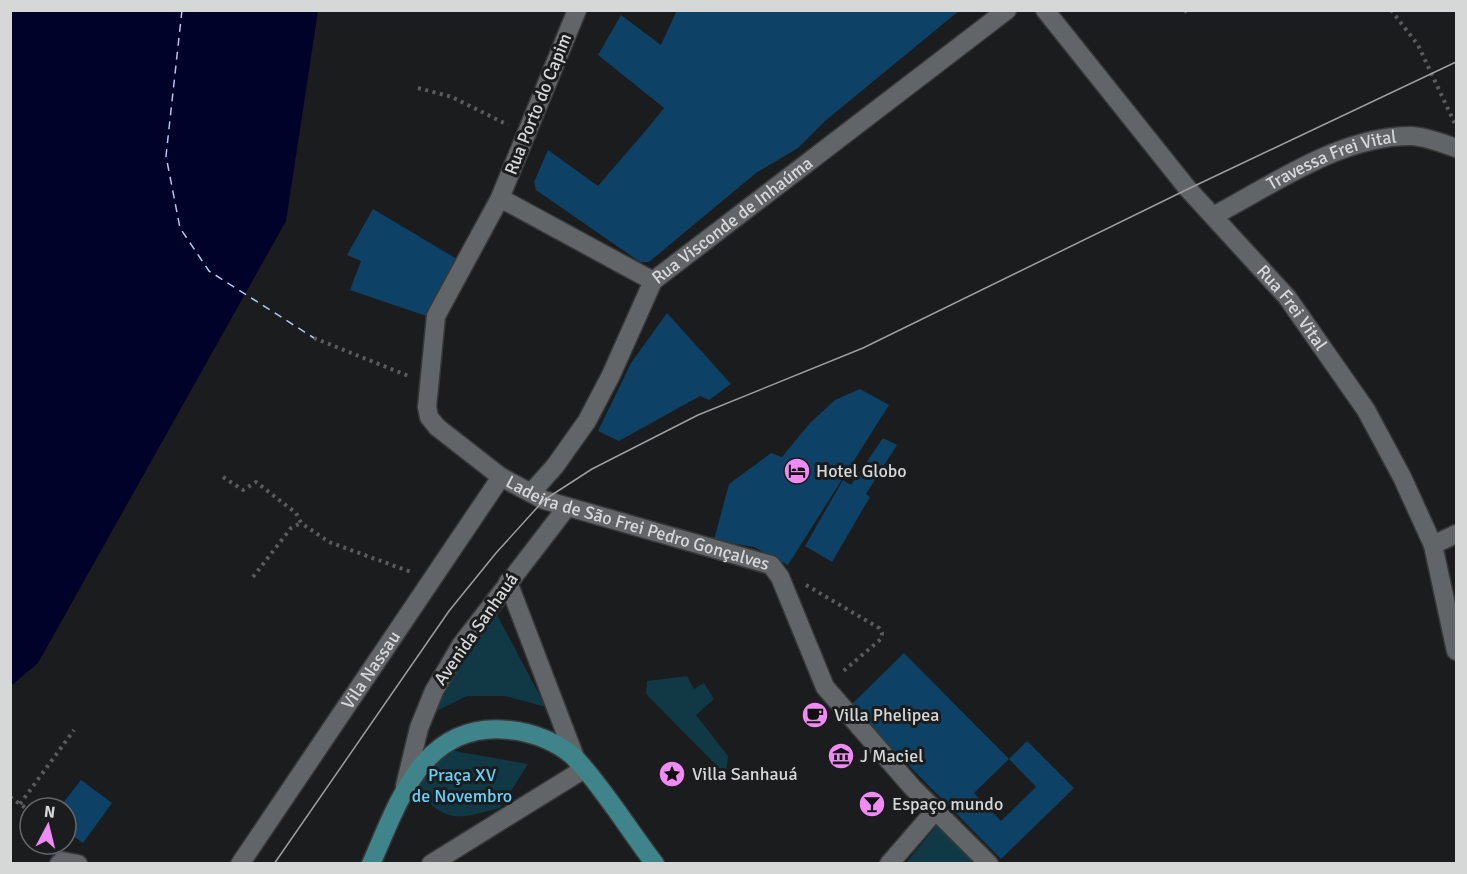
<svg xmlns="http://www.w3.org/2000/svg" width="1467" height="874" viewBox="0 0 1467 874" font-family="Signika,sans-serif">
<rect width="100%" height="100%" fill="#1a1c1d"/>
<!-- green -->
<path fill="#113845" d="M495,611l51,96 -41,-11h-38l-33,16 4,-12z
M687,676l7,13 10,-6 10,16 -18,16 32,41 -2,19 -80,-81 1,-13z
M437,748l91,16 -28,44c-46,12 -51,15 -87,-19z
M937,825l39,38 -71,1z"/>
<!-- water -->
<path fill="#000229" d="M11,10l307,1 -32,210 -248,442 -27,23z"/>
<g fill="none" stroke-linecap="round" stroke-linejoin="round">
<!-- ferry -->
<path stroke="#b1c7f3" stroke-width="1.5" stroke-dasharray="8 6" stroke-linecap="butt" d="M182,10l-16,146 14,72 29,43 105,67"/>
</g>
<!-- building -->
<path fill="#0e4166" d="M677,10h283l-135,111 -27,27 -42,25 -107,89h-9l-104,-72 -2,-8 14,-32 50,36 49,-57 17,-21 -66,-53 23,-40 40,30z
M373,209l89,53 -30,56 -82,-28 11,-29 -14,-6z
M667,313l64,71 -22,16 -9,-4 -81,45 -21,-10 33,-68z
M860,389l29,16 -101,160 -34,-18 -40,-7 15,-56 42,-31 11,4 28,-34 25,-23z
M883,438l14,7 -31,49 4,3 -38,65 -27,-16 38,-66 8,5z
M904,653l105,106 -35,34 27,28 35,-34 -27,-28 18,-18 47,47 -73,71 -151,-153z
M81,780l31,23 -29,40 -17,-12v-23h-7z"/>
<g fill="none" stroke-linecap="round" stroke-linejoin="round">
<defs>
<g id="minor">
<path id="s1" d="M577,10l-77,188 -64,118 -9,91 2,10 8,10 64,50 43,23 227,65 9,12 45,110 87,100 77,77"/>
<path id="s2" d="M1045,10l143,179 99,108 79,113 36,67 31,68 23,106"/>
<path d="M500,198l153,83"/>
<path id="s3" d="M1215,215c59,-31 127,-80 197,-79 15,1 30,7 44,12"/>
<path id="s4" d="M531,493l24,-27 32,-45 24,-46 42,-94 354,-271"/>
<path d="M1433,545l23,-11"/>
<path d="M508,582l68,178"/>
<path d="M405,786l14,-58 15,-37 27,-46 106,-138"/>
<path d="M59,864l3,-3 16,3"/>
<path id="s5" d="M240,864l261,-387"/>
<path d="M431,864l153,-95"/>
<path d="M889,864l46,-53"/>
</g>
<path id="major" d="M371,864c28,-63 52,-143 138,-134 24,2 52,13 69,31 28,31 51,69 77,103"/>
</defs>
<!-- minor casing -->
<use href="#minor" stroke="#373939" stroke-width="21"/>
<!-- major casing -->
<use href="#major" stroke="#373939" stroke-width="21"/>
<!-- path -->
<path stroke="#595b5c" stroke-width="4" stroke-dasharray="3 4.5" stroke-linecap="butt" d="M1185,10l3,4
M1391,10l27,35 38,81
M418,88l34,9 56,28
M314,338l97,39
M223,477l20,13 13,-8 40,31 5,10 28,19 82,30
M253,577l38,-49 10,-5
M806,585l73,43 3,5 -1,6 -40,34
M10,797l20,14
M20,804l54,-74"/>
<!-- minor -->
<use href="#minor" stroke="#626567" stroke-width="18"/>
<!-- major -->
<use href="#major" stroke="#40848b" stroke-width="18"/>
<!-- tram -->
<path stroke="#9d9f9f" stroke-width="1.5" d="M274,864l175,-253 47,-58 48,-53 48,-31 106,-54 165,-67 325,-159 268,-127"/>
</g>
<!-- icons -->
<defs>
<symbol id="hotel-disc" viewBox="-11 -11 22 22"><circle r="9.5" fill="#f08bf6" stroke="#1a1c1d"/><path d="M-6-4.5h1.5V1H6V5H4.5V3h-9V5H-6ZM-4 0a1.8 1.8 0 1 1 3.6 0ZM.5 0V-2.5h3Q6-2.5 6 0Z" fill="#111"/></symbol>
<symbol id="cafe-disc" viewBox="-11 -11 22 22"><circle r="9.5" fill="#f08bf6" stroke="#1a1c1d"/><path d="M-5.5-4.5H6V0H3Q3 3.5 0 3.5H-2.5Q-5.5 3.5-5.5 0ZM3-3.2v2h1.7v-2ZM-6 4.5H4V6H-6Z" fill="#111"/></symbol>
<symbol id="museum-disc" viewBox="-11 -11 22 22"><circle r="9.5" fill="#f08bf6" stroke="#1a1c1d"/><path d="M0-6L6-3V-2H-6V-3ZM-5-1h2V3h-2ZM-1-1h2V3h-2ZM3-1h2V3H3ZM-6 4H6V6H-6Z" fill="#111"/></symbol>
<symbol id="sight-disc" viewBox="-11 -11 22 22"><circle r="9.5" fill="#f08bf6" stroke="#1a1c1d"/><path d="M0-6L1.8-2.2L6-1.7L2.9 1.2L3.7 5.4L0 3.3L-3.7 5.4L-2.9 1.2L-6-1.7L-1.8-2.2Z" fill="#111"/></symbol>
<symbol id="bar-disc" viewBox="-11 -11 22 22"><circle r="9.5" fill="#f08bf6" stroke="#1a1c1d"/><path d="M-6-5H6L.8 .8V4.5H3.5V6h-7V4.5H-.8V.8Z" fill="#111"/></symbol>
</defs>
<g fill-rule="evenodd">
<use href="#hotel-disc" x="782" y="456" width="30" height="30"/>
<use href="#cafe-disc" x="800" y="700" width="30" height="30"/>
<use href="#museum-disc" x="826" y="741" width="30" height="30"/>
<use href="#sight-disc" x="657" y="759" width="30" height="30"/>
<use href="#bar-disc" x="857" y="789" width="30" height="30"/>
</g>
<g text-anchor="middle" stroke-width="6" stroke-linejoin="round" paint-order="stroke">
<!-- street labels -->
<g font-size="18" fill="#d6d8d8" stroke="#1a1c1d">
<text transform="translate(538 104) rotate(-68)" y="6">Rua Porto do Capim</text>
<text dy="6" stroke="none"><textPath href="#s3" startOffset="130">Travessa Frei Vital</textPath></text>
<text dy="6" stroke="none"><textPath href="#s4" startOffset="346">Rua Visconde de Inhaúma</textPath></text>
<text dy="6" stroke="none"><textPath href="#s2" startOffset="387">Rua Frei Vital</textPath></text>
<text dy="6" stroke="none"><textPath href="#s1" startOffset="678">Ladeira de São Frei Pedro Gonçalves</textPath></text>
<text transform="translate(476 629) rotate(-55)" y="6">Avenida Sanhauá</text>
<text dy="6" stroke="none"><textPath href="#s5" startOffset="234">Vila Nassau</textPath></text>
</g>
<!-- poi labels -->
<g font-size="18" fill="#d6d8d8" stroke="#1a1c1d" text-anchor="start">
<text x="816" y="477">Hotel Globo</text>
<text x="834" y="721">Villa Phelipea</text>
<text x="860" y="762">J Maciel</text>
<text x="692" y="780">Villa Sanhauá</text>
<text x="892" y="810">Espaço mundo</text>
</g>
<!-- park labels -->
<g font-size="18" fill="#68d1f8" stroke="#1a1c1d">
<text x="462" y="781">Praça XV<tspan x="462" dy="21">de Novembro</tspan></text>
</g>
</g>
<!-- border -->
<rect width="1467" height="874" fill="none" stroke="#d6d8d8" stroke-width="24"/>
<!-- north arrow -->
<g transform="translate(48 826) rotate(7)"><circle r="28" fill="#1a1c1d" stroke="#656768" stroke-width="1.5"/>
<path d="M0-4.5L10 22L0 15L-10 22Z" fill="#f08bf6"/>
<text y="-9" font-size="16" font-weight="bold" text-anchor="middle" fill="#d6d8d8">N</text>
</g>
</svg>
